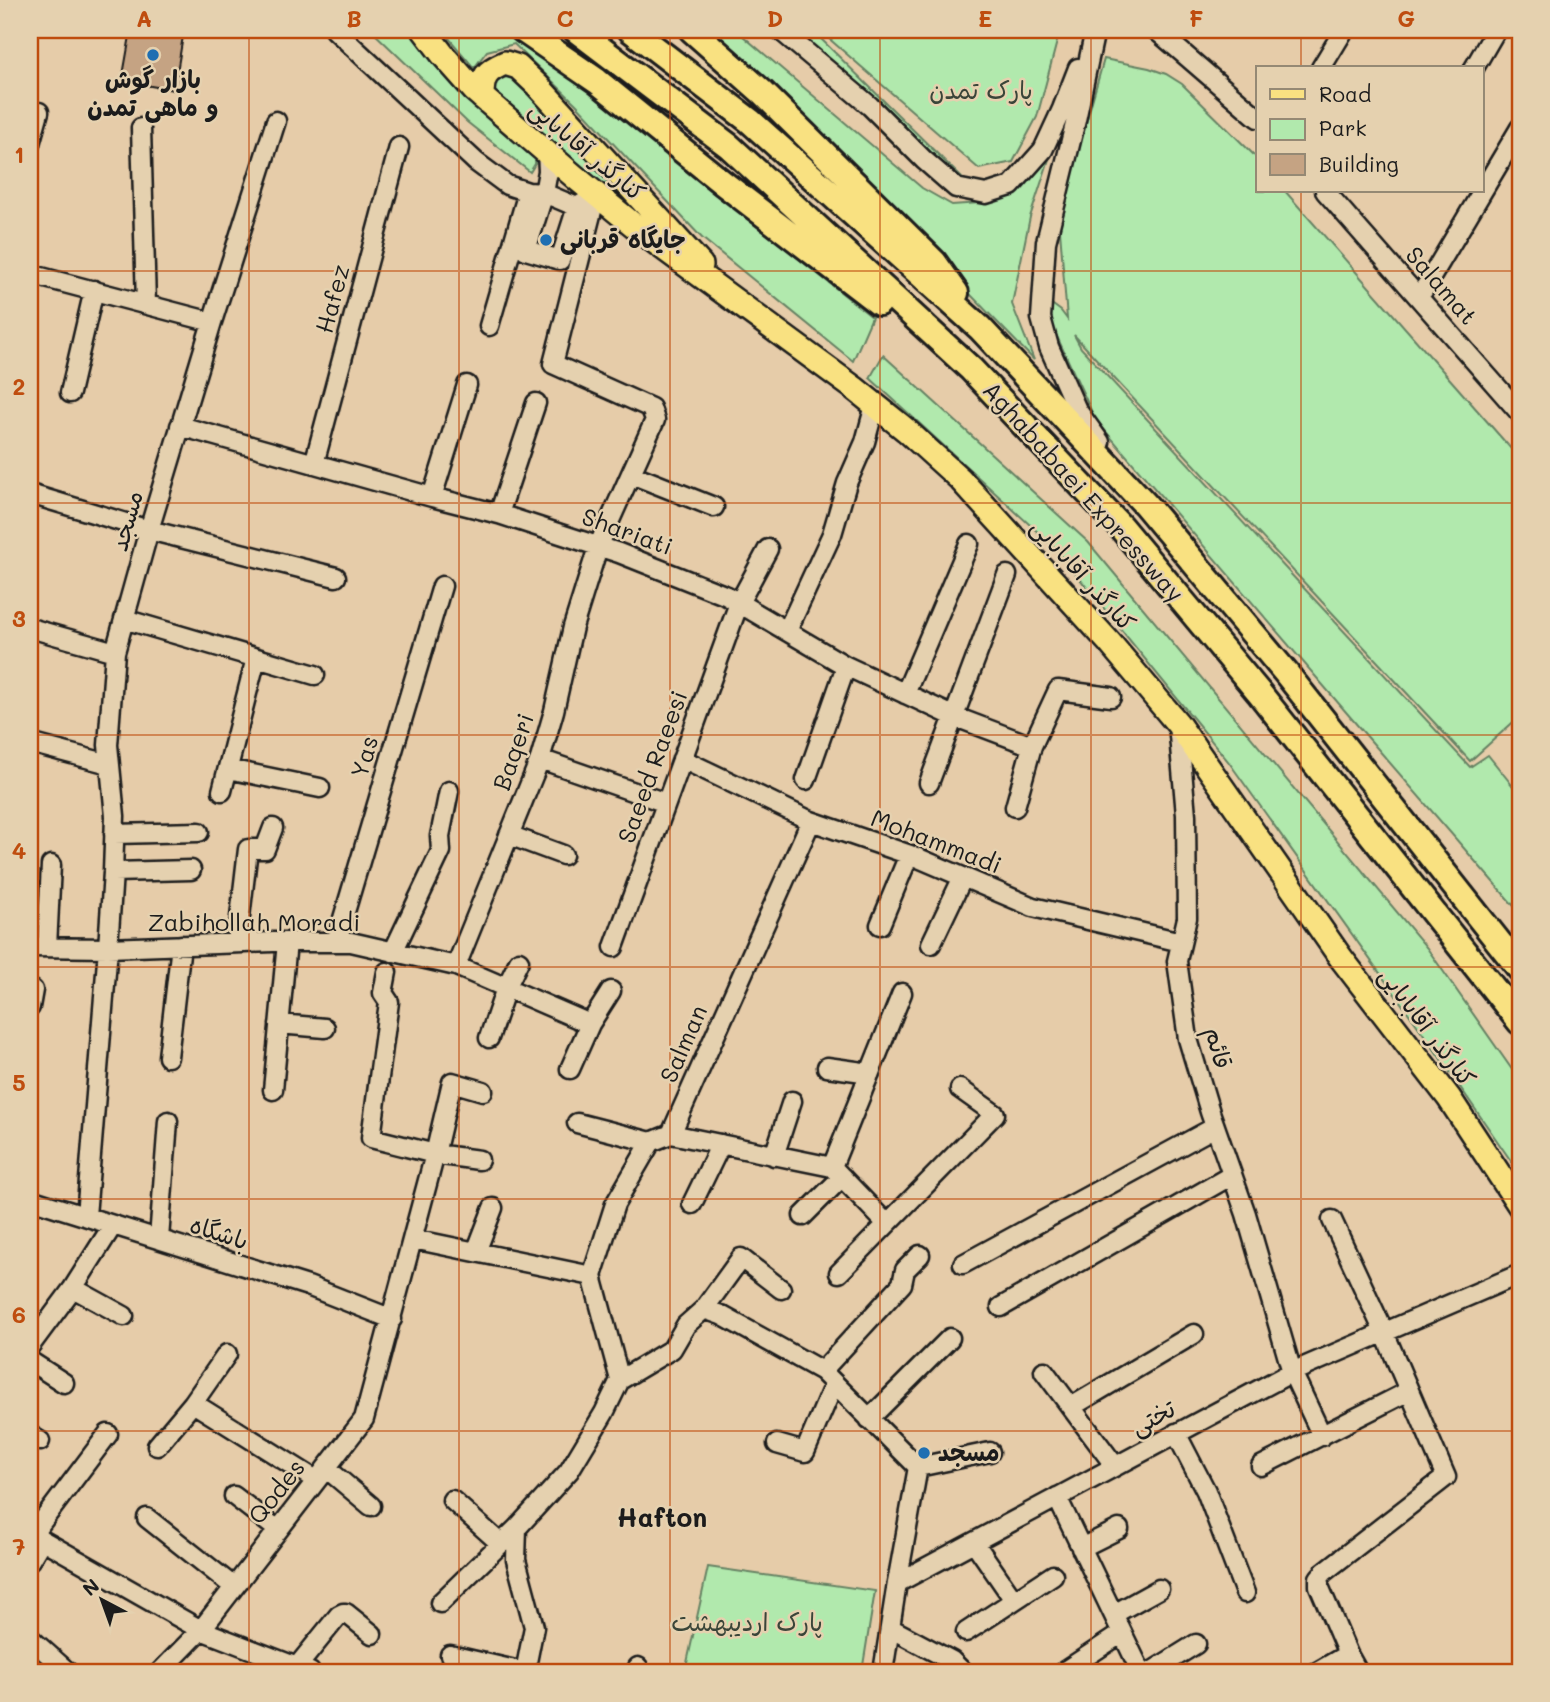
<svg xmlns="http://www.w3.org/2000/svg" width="1550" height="1702" viewBox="0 0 1550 1702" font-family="Mali,'Playpen Sans Arabic',sans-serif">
<rect width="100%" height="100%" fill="#e6cca9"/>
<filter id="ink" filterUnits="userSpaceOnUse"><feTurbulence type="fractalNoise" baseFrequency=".0143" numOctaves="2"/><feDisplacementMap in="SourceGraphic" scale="14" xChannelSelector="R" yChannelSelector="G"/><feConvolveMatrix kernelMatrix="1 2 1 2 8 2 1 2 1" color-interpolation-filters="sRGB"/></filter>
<g filter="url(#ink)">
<!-- green -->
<path fill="#b1e9ad" stroke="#668264" stroke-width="2" d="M371,30h43l122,123 -1,11 -5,8 -63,-50z
M442,30h69l361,287 -19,44 -151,-123 -126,-134 -62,-60 -27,7 -13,17z
M700,30h36l186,158 30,17 42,-3 36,-22 27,-45 -27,82 -18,87 22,56 -195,-201z
M784,30h28l156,154 -26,-12z
M819,30h241l-23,87 -24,45 -34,7z
M1104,59l45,9 17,6 16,10 76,75v32h27l235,268v257l-50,45 -396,-426 7,13 389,419 18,-12 32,40v118l-156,-180 -269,-314 -48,-104 2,-13 12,9 6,8 -8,-102z
M500,73l11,2 163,173 -186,-159z
M883,355l205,187 339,406 93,133v93l-93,-135 -199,-278 -174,-214 -184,-169z
M708,1567l167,24 -13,81h-177z"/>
<!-- building -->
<path fill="#c5a383" stroke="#1c1c1c" stroke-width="2" d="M131,30h53l-10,60 -52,-9z"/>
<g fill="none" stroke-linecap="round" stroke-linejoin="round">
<defs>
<path id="minor" d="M335,30l141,132 31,23 21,7 16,1 33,14
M780,30l90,76 54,54 32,28 30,6 25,-8 32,-36 19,-41 16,-41
M1095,30l-19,90 -30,122 -5,76 8,29 28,63 23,32
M1156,30l102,88
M1321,68l23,-38
M1474,68l22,-38
M141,128l5,176
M30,144l9,-32
M547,152l1,19 -4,22 -18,57 34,10 17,-53 8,-5
M1325,191l195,222
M30,274l182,48
M1423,291l97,-163
M489,326l39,-134
M70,393l24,-103
M180,426l252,71 67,17 120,39 108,43 119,70 107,50 79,30
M314,464l85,-317
M631,474l83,33
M30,494l119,36 187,47
M432,497l35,-112
M499,514l37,-111
M124,619l191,56
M30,628l85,24
M787,631l45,-97 15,-51 18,-41 10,-37
M905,694l64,-150
M1178,724l8,91 1,103 -10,43 11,78 22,73 36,102 46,158 30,64
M30,743l79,21
M540,759l126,44
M682,759l129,62 105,36 117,50 148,35
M228,769l92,19
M806,780l40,-114
M929,783l78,-208
M222,791l34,-133
M1015,807l17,-61 26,-56 53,7
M114,834l85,-2
M509,835l54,20
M113,872l78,-2
M880,925l29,-70
M336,942l106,-356
M237,943l11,-94h17l8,-21
M931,944l32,-67
M30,947l78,1 165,-6h78l105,24 134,58
M47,947l4,-82
M614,947l125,-344 29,-54
M393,952l48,-101 -1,-15 9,-45
M456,966l84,-207 14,-48 19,-84 25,-80 57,-127 -4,-12 -98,-44 43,-169
M387,972l-4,21 6,9 -18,136 64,16 44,6
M30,1007l3,-17
M279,1024l46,4
M489,1038l17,-50 13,-27
M168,1057l13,-112
M827,1067l43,6
M570,1069l20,-45 21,-33
M273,1090l14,-148
M577,1123l74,19
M671,1134l161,33 55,57
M774,1156l18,-55
M832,1167l70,-174
M30,1199l278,87 84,33
M692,1204l29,-60
M86,1216l22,-268 5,-76 2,-56 -7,-71 7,-93 34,-122 63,-208 64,-201
M803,1216l39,-39
M1332,1220l52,112 62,145 -122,95 -5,6v8l29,68 10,18
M159,1239l9,-118
M413,1239l179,37
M476,1252l17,-44
M963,1264l252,-137
M839,1273l156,-159 -35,-25
M592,1276l23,-72 36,-62 20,-8 140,-313
M73,1288l51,28
M1001,1307l231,-132
M704,1309l37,-51 40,31
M30,1346l43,-58 40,-63
M227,1354l-34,49 123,77
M30,1361l34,22
M822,1371l80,-87 3,-14 15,-15
M1044,1371l71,95
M620,1380l52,-31 14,-24 18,-16 17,6 101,56 96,96 -21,116
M1071,1407l123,-73
M869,1419l81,-81
M1176,1433l30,58 39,102
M30,1435l10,6
M777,1444l28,8 29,-68
M157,1446l36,-43
M1261,1466l148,-75
M918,1467l72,-15
M326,1468l45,38
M234,1496l44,34
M1057,1497l84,175
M452,1500l49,44
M147,1518l87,69
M30,1533l171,97 109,42
M32,1535l76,-101
M974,1542l40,58
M1081,1548l38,-19
M30,1560l12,-20
M440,1603l77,-75
M1114,1614l45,-25
M890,1628l62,33 11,11
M966,1632l87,-57
M30,1638l38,34
M450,1655l74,17
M296,1668l43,-53 4,-2h3l26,21
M160,1672l41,-42 163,-211 71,-265 17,-72 31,9
M525,1672l9,-45 -18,-67 1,-32 52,-57 35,-58 16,-33 -28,-104
M637,1672l1,-5
M883,1672l14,-89 395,-211 228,-98
M1063,1672l59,-39
M1151,1672l45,-28
M1317,1672l31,-18"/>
<path id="major" d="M424,30l19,25 31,35 101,87 72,59 207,152 52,42 54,49 149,163 69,82 163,234 108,140 71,108
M482,97c0,-21 4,-26 23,-34l13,4 19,18 164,180"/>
<path id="highway" d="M523,30l74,51 126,102 156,120
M576,30l153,116 242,223 149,157 140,168 260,328
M631,30l119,91 230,207 165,176 141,169 234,296
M692,30l70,62 172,170 22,31"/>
</defs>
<!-- minor casing -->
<use href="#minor" stroke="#1c1c1c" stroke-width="23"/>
<!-- major casing -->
<use href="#major" stroke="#1c1c1c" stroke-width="28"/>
<!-- highway casing -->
<use href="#highway" stroke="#1c1c1c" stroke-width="30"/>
<!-- minor -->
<use href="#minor" stroke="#e5d1af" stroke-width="18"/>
<!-- major -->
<use href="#major" stroke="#f9e181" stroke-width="23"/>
<!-- highway -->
<use href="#highway" stroke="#f9e181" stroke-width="24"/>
</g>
</g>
<!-- grid -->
<path fill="none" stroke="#bf4d0f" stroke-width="2" stroke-opacity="0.55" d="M249,30v1642M459,30v1642M670,30v1642M880,30v1642M1091,30v1642M1301,30v38M1301,191v1481M30,271h1490M30,503h1490M30,735h1490M30,967h1490M30,1199h1490M30,1431h1490"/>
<!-- markers -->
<g fill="#1f6fb2" stroke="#e5d1af" stroke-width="2.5">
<circle cx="153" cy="55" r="7"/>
<circle cx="546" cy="240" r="7"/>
<circle cx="924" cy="1453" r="7"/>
</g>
<g text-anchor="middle" stroke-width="5" stroke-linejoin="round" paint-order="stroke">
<!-- poi labels -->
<g font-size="24" font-weight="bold" fill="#1c1c1c" stroke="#e5d1af" text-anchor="start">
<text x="153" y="88" text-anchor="middle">بازار گوش<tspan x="153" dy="28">و ماهی تمدن</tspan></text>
<text x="560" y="248">جایگاه قربانی</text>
<text x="938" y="1461">مسجد</text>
</g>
<!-- park labels -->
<g font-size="24" fill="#3a4539" stroke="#e5d1af">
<text x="981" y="99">پارک تمدن</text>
<text x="747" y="1631">پارک اردیبهشت</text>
</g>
<!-- street labels -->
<g font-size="24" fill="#1c1c1c" stroke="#e5d1af">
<text transform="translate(587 151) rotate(40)" y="8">کنارگذر آقابابایی</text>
<text transform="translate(1441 286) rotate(49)" y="8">Salamat</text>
<text transform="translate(333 299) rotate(-75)" y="8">Hafez</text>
<text transform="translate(1083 492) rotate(48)" y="8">Aghababaei Expressway</text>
<text transform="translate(127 521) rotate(-74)" y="8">مسجد</text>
<text transform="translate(627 532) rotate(20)" y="8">Shariati</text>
<text transform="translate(1083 575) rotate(48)" y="8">کنارگذر آقابابایی</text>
<text transform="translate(514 752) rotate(-71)" y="8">Baqeri</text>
<text transform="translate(365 757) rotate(-74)" y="8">Yas</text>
<text transform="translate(653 767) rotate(-70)" y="8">Saeed Raeesi</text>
<text transform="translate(936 842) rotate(21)" y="8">Mohammadi</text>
<text x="254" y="931">Zabihollah Moradi</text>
<text transform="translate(1427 1027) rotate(53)" y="8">کنارگذر آقابابایی</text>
<text transform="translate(684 1044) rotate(-66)" y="8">Salman</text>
<text transform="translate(1218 1048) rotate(76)" y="8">قائم</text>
<text transform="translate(219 1233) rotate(18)" y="8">باشگاه</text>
<text transform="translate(1153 1418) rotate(-28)" y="8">تختی</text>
<text transform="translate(277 1492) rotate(-52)" y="8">Qodes</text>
</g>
<!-- neighbourhood labels -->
<g font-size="26" font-weight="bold" fill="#1c1c1c" stroke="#e5d1af">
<text x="662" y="1527">Hafton</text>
</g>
</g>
<!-- margin -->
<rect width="1550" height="1702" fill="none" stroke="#e5d1af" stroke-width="77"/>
<!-- legend -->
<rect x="1256" y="66" width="228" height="126" fill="#e5d1af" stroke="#958974" stroke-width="2"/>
<rect x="1270" y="89" width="35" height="10" fill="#f9e181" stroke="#958974" stroke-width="2"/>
<text x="1319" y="102" font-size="21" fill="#1c1c1c">Road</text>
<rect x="1270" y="119" width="35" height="21" fill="#b1e9ad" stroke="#958974" stroke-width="2"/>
<text x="1319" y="136" font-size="21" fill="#1c1c1c">Park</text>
<rect x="1270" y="154" width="35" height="21" fill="#c5a383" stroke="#958974" stroke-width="2"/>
<text x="1319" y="172" font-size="21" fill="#1c1c1c">Building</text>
<!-- north arrow -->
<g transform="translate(102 1600) rotate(319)" stroke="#e5d1af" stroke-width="5" paint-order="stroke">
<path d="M0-5L12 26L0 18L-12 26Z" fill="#1c1c1c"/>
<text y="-10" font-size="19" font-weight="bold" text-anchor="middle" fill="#1c1c1c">N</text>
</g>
<rect x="38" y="38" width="1474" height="1626" fill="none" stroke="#bf4d0f" stroke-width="2.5"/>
<g font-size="23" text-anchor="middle" font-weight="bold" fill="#bf4d0f">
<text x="144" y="27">A</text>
<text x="354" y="27">B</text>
<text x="565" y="27">C</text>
<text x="775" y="27">D</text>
<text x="985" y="27">E</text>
<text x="1196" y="27">F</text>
<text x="1406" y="27">G</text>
<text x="19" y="163">1</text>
<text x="19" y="395">2</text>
<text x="19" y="627">3</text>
<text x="19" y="859">4</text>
<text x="19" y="1091">5</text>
<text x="19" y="1323">6</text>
<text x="19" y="1555">7</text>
</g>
</svg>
